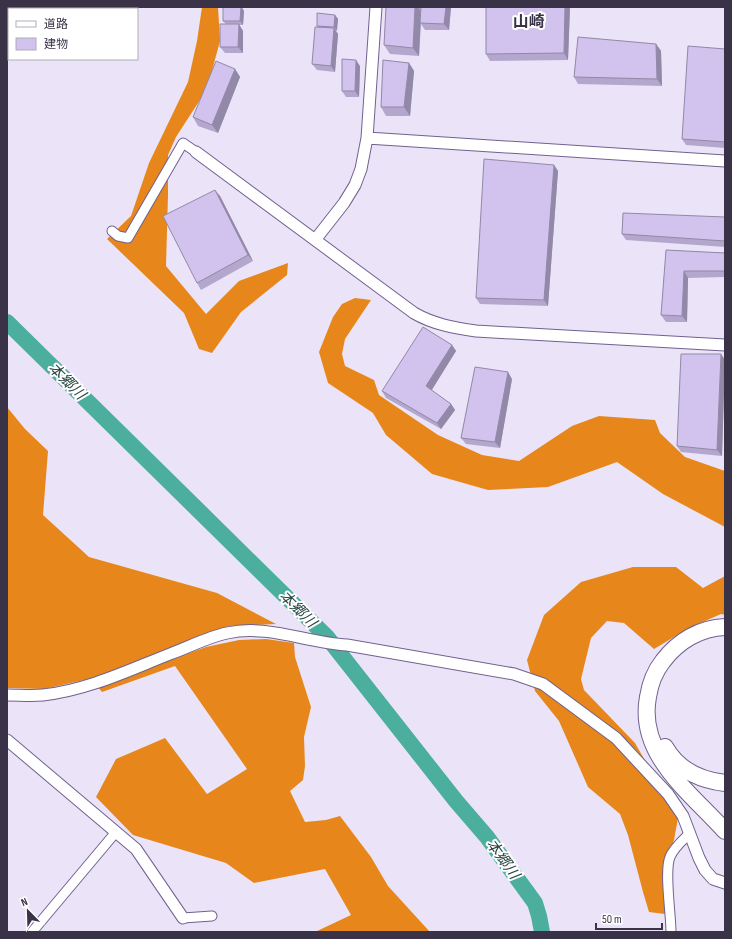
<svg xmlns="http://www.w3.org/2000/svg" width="732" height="939" viewBox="0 0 732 939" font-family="'Sofia Sans Condensed','Noto Sans JP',sans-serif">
<rect width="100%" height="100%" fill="#ebe4f9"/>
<!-- forest -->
<path fill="#e7861a" d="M202,7h16l2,34 -13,48 -31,48 -8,18v40l-2,71 40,48 33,-33 49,-18 -1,12 -46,37 -29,41 -13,-4 -15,-36 -77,-74 24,-23 18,-53 39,-81 9,-41z
M355,298l16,2 -26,39 -3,15 3,12 29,14 5,15 59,40 44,20 37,6 53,-35 27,-10 56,4 5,13 25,24 40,14v56l-62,-33 -46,-32 -69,25 -60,3 -56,-16 -46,-39 -13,-22 -45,-30 -9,-31 14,-35 9,-13z
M7,407l18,22 23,22 -5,64 46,42 128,36 59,31 -47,2 -136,52 -49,11 -37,-1z
M633,567h43l27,21 22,-12v39l-4,-1 -32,14 -35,21 -30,-26 -17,-2 -16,17 -10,41 3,11 51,53 43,75 -4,22 -11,30 2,44 -16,-2 -6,-20 -15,-57 -8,-21 -32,-27 -29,-66 -24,-30 -8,-31 17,-45 37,-33z
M266,639l28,4 1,14 16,50 -7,30 1,29 -2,14 -13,11 15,31 21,-2 14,-4 31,41 17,29 42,46h-115l36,-17 -26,-46 -71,14 -28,-20 -93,-28 -37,-38 20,-38 49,-21 42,56 40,-25 -72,-103 -73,26 -5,-6 109,-39 33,-7z"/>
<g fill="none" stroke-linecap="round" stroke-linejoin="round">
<!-- river -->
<path stroke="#4cae9d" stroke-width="16" d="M7,322l320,315 129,164 31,36 48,66 4,13 3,16"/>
<defs>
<path id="minor" d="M112,231l6,5 10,2 55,-95 13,9
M183,918l29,-2
M32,932l84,-100
M671,932c0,-19 -7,-61 -1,-75 4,-10 13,-17 20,-24"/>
<path id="tertiary" d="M367,138l358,23
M196,152l218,161c19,11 40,15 62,18l249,14
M315,240l29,-37 11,-18 6,-16 6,-31 9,-131
M7,695c12,0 25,1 36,0 45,-5 86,-25 127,-41 19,-7 38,-17 57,-21 41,-9 80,10 120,12l167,29 29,10 73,54 52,56 15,22 16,42 6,12 8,9 12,4
M7,740l129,109 47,69"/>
<path id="motorway" d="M725,627c-25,1 -47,14 -62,34 -8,10 -13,23 -15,36 -11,58 43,96 77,134
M665,747c13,23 34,33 60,36"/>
</defs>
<!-- minor casing -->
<use href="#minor" stroke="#71618e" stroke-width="11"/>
<!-- tertiary casing -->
<use href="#tertiary" stroke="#71618e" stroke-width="13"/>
<!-- motorway casing -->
<use href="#motorway" stroke="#71618e" stroke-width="18"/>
<!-- minor -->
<use href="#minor" stroke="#fff" stroke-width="9"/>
<!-- tertiary -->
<use href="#tertiary" stroke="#fff" stroke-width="11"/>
<!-- motorway -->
<use href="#motorway" stroke="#fff" stroke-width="16"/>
</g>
<!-- wall -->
<path fill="#b4a7cd" d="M242,7l2,4 -1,14h-4l4,6v22h-18l-5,-6 6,-23 -3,-3z
M386,7h65l-2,23h-24l-4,-6 -2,32 -29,-2 -6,-9z
M570,7l-2,53 -78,1 -4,-7z
M335,15l3,4 -2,12 2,3 -3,38 -18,-2 -5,-6 6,-37 -1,-1z
M656,44l5,7 1,35 -84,-2 -4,-7z
M725,49v99l-39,-3 -4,-6z
M409,63l5,8 -4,45h-24l-5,-9z
M360,66l-1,31h-13l-4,-6z
M235,69l5,8 -22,56 -20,-7 -5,-9z
M554,165l4,6 -10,135 -68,-2 -4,-6z
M220,196l33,65 -52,29 -4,-7z
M725,217v30l-99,-7 -4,-6z
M666,250l59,3v24l-37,1 -1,44h-21l-5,-7z
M452,345l4,6 -25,39 20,14 4,6 -14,19 -55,-31 -4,-7z
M721,354l4,6 -3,96 -41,-4 -4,-6z
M512,379l-12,69 -34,-4 -5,-6z"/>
<!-- shaded-wall -->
<path fill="#9288a7" d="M88,7h6v2h-6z
M241,7l3,4 -1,14 -3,-4z
M415,7h3l3,5 -2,44 -6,-8z
M446,7h5l-2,23 -5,-6z
M565,7h5l-2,53 -4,-7z
M335,15l3,4 -1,12 -3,-4z
M239,24l4,7v22l-5,-6z
M334,28l4,6 -3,38 -4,-6z
M656,44l5,7 1,35 -5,-7z
M356,60l4,6 -1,31 -4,-6z
M409,63l5,8 -4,45 -6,-9z
M235,69l5,8 -22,56 -6,-8z
M554,165l4,6 -10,135 -4,-6z
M215,190l5,6 33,65 -5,-6z
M684,271l4,7 -1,44 -5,-6z
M452,345l4,6 -26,42 -4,-7z
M721,354l4,6 -3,96 -5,-6z
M508,372l4,7 -12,69 -5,-6z
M451,404l4,6 -14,19 -4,-6z"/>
<!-- building -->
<path fill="#d1c2ee" stroke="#9288a7" d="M36,7h52v2h-52z
M223,7h18l-1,14h-17z
M386,7h29l-2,41 -29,-3z
M421,7h25l-2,17 -24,-1z
M486,7h79l-1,46 -78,1z
M317,13l18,2 -1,12 -17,-1z
M220,24h19l-1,23h-18z
M315,27l19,1 -3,38 -19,-2z
M578,37l78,7 1,35 -83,-2z
M688,46l37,3v93l-43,-3z
M342,59l14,1 -1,31h-13z
M383,60l26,3 -5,44h-23z
M216,61l19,8 -23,56 -19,-8z
M484,159l70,6 -10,135 -68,-2z
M215,190l33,65 -51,28 -34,-67z
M623,213l102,4v24l-103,-7z
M666,250l59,3v18h-41l-2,45 -21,-1z
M423,327l29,18 -26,41 25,18 -14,19 -55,-32z
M681,354h40l-4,96 -40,-4z
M475,367l33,5 -13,70 -34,-4z"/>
<g text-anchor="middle" stroke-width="4" stroke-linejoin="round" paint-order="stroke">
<!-- water labels -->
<g font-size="15" font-style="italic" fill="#2a4843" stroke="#fff">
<text transform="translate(67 381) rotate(45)" y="5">本郷川</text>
<text transform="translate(298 609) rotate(45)" y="5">本郷川</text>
<text transform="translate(503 859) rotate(54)" y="5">本郷川</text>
</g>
<!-- quarter labels -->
<g font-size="16" font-weight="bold" fill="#3a3347" stroke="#fff">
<text x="529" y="27">山崎</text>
</g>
</g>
<!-- border -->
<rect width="732" height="939" fill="none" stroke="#3a3347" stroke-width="16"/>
<!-- legend -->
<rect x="8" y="8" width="130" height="52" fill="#ffffff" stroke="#b0adb5"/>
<rect x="16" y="21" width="20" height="6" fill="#ffffff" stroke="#b0adb5"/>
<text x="44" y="28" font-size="12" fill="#3a3347">道路</text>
<rect x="16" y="38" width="20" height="12" fill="#d1c2ee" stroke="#b0adb5"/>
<text x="44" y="48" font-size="12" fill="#3a3347">建物</text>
<!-- north arrow -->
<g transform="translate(28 911) rotate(337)" stroke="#ffffff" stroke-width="3" paint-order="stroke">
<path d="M0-3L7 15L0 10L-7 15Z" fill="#3a3347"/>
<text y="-6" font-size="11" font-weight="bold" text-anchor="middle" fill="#3a3347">N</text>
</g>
<!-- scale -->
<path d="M596 923v6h66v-6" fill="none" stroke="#3a3347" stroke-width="2"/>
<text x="602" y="923" font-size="12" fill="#3a3347" stroke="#ffffff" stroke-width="3" paint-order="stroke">50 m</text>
</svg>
